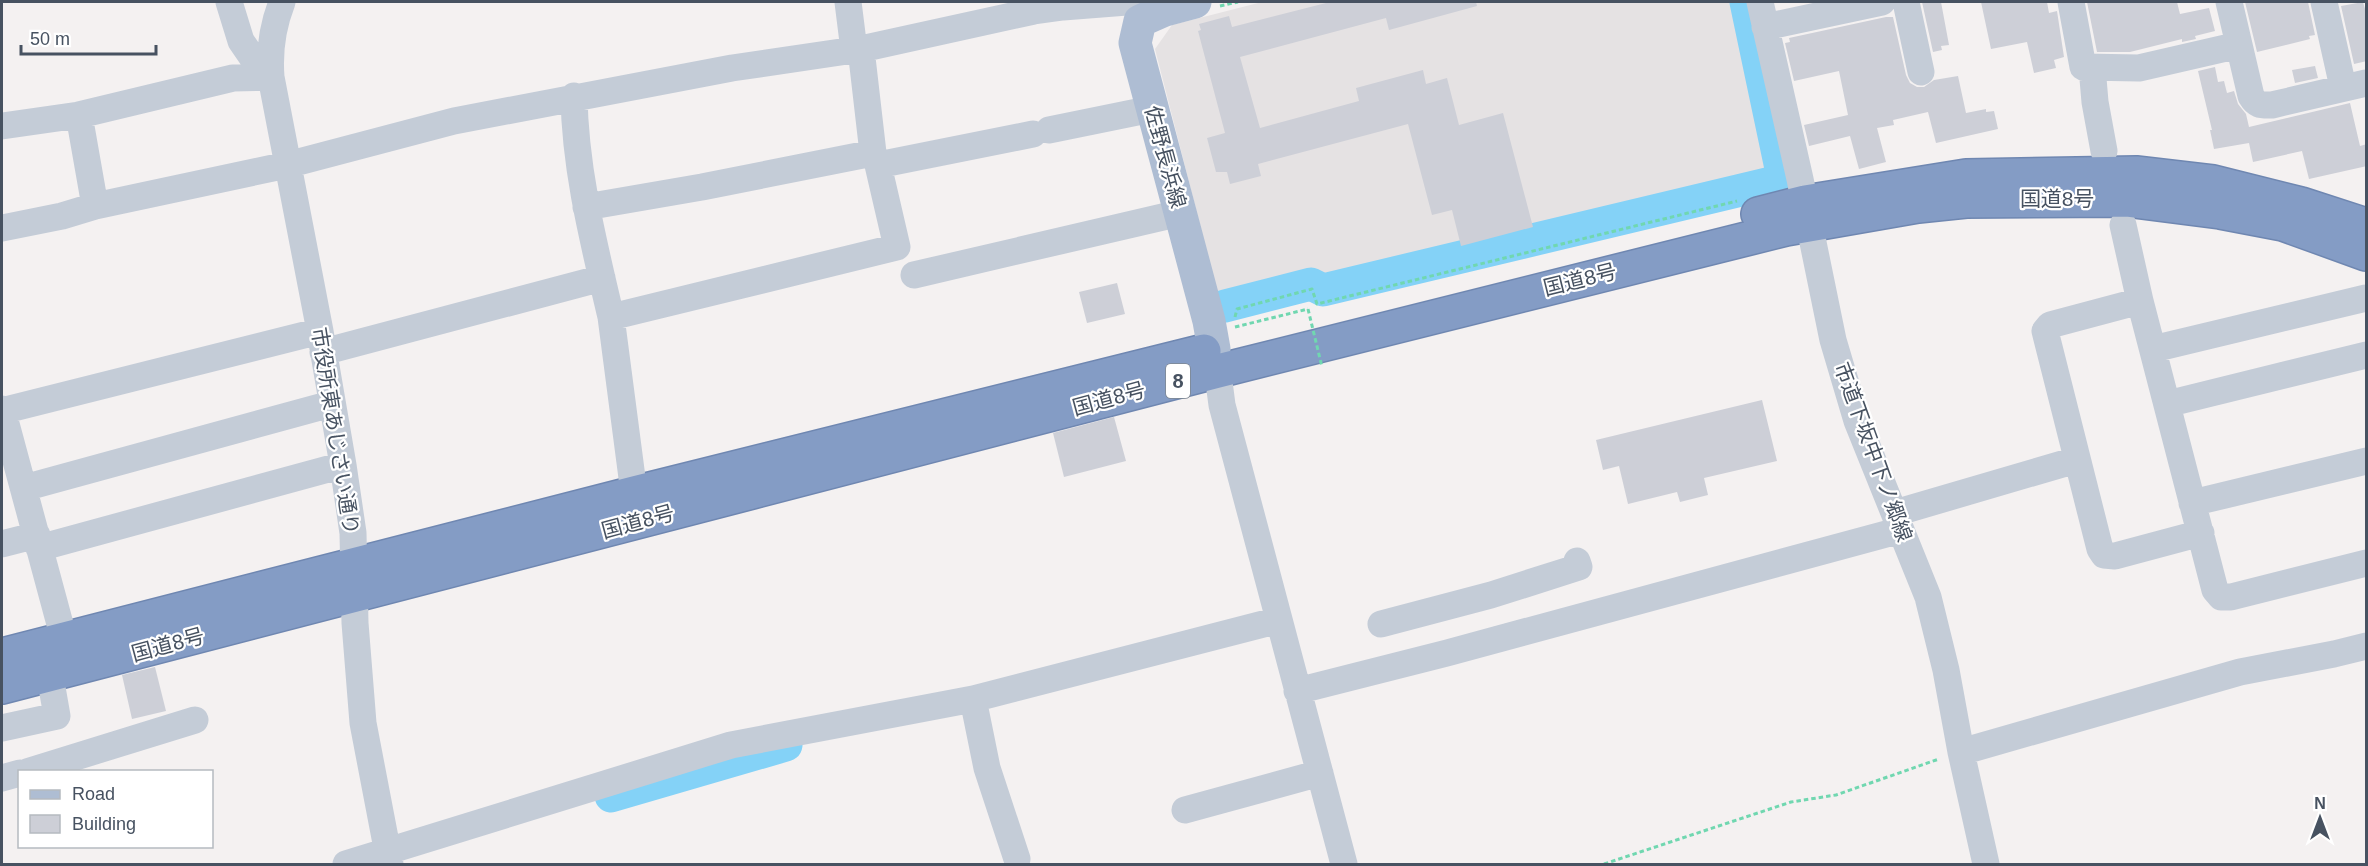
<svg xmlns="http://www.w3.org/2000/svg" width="2368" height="866" viewBox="0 0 2368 866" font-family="Arial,'Noto Sans JP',sans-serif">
<rect width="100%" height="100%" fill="#f4f1f1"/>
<!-- education -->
<path fill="#e5e2e3" d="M1262,2h477l39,169 -7,7 -280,67 1,9 -156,37 -4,-8 -10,2 -12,-6 -90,24 -65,-254 17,-24z"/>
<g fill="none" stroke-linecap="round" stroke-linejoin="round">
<!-- river -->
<path stroke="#84d2f7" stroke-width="33" d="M1225,306l86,-22 12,6 452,-108 7,-9 -36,-171
M611,796l175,-51"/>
</g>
<!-- building -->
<path fill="#cdcfd7" d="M1330,2h146l1,4 -88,24 -3,-12 -146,39 20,71 99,-27 -3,-13 67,-18 3,14 21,-6 12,47 44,-12 30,114 -72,19 -9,-36 -20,5 -24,-91 -150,40 3,12 -31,8 -3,-12h-11l-9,-34 18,-5 -27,-102 3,-1 -2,-6 30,-8 3,11z
M1922,2h19l8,43 -8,1 1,4 -9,2z
M1981,2h66l2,11 8,-2 7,46 -10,3 2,8 -22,5 -7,-31 -36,7z
M2087,2h90l3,12 29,-6 6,23 -20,5 1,3 -14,3v-3l-52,13h-33z
M2245,2h63l7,33 -6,1 1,3 -53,13z
M2363,2l4,14v45l-13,3 -13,-58z
M1886,17h7l13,58 4,8 7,4h7l10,-7 24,-4 8,37 20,-4v3l8,-1 4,18 -62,14 -8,-31 -35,8 1,5 -17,3 9,34 -27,7 -9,-33 -41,10 -5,-21 44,-10 -9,-44 -45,10 -9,-38 5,-1 -1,-4z
M2315,66l3,12 -23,5 -3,-13z
M2215,67l3,15 6,-1 3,12 7,-2 4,13 8,10 3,13 101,-24 10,43 7,-2v22l-58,13 -7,-28 -49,11 -4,-19 -35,6 -4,-19h2l-14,-59z
M1117,283l8,31 -38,9 -8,-31z
M1762,400l15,61 -73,17 4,17 -28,7 -3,-10 -49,12 -9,-38 -16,4 -7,-30z
M1114,417l12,44 -62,16 -11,-44z
M155,667l11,44 -34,8 -10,-44z"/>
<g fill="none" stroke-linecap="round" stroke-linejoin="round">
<defs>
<path id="highway" d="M1758,214l47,-12 161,-26 170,-3 77,9 88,22 65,21
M2,655l632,-162 570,-142
M2,687l1216,-316 568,-142 132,-23 48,-5 160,-1 94,12 63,12 83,30"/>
</defs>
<!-- highway casing -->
<use href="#highway" stroke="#6f87b1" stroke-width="36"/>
<!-- path -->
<path stroke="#70d7b0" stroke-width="3" stroke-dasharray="4.5 3" stroke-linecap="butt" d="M1220,6l18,-4
M1235,317l2,-8 75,-20 5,15 420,-103
M1235,327l73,-18
M1604,864l187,-62 45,-7 103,-36"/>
<!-- minor -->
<path stroke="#c4ccd7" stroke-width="27" d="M229,2l12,39 11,16 18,2
M282,2c-9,23 -13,49 -11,75l49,254 23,134 10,68 2,90 8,100 27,141
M848,2l6,48
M1760,2l40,177 33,161 24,81 71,176 18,73 15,82 25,112
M1906,2l15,70
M2071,2l12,65 56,1 100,-23
M2229,2l22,94c6,10 10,9 21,9l94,-22
M2324,2l19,85
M1765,27l117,-25
M2092,67l3,35 9,49
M574,96c1,75 20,148 37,221l286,-70 -19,-82 -5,-12 -12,-104
M2,126l77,-11
M1049,130l103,-21
M878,165l155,-31
M95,206l-16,-91 154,-37 38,-1
M586,207l116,-20 171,-34
M2123,225l17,76 75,289 6,7h10l135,-34
M2,228l60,-12 33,-10 192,-41 167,-44 278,-53 129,-19 173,-38 29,-4 64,-5
M914,275l266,-62
M2140,301l-90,24 -5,6 55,218 4,6 11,1 86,-23
M611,317l23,176
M2153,349l213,-51
M1215,351l7,54 122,459
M323,352l279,-74
M2167,404l199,-49
M2,409l62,230
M2,411l318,-80
M24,488l307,-84
M2192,503l174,-42
M1895,513l181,-53
M2,544l35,-9
M39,548l304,-83
M1381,624l110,-29 88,-28 -2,-6
M1297,691l150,-38 454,-123
M2,728l55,-12 -7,-40
M1961,752l279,-80 94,-18 32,-8
M27,772l168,-52
M2,778l18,-5
M1185,810l135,-37
M1017,859l-30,-91 -14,-69 306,-79
M346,864l385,-119 242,-46"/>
<!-- major -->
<path stroke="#aebdd3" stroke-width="33" d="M1195,2l-30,8 -25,11 -5,22 74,278 5,28"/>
<!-- highway -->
<use href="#highway" stroke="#849cc5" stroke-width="33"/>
<!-- path-bridge -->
<path stroke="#70d7b0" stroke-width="3" stroke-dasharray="4.5 3" stroke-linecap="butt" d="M1308,309l14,58"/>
</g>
<g text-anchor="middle" stroke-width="4.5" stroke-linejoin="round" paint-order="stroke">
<!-- shield labels -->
<rect fill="#fff" stroke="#7e8690" stroke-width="1.5" x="1166" y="364" width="24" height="34" rx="4.5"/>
<g font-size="20" font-weight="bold" fill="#475261">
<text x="1178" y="388">8</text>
</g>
<!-- street labels -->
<g font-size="21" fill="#475261" stroke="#fff">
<text transform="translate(1165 157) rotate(75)" y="7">佐野長浜線</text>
<text x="2057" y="206">国道8号</text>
<text transform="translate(1580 280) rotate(-14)" y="7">国道8号</text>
<text transform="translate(1109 399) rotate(-15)" y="7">国道8号</text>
<text transform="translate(335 431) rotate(81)" y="7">市役所東あじさい通り</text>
<text transform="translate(1873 452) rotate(70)" y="7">市道下坂中下ノ郷線</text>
<text transform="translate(638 522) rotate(-15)" y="7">国道8号</text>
<text transform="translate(168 645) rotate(-15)" y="7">国道8号</text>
</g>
</g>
<!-- border -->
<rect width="2368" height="866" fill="none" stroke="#475261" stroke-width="6"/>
<!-- legend -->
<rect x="18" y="770" width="195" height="78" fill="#ffffff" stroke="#b5bac0" stroke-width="1.5"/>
<rect x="30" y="790" width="30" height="9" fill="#aebdd3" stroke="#b5bac0" stroke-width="1.5"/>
<text x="72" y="800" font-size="18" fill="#475261">Road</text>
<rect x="30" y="815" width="30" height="18" fill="#cdcfd7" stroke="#b5bac0" stroke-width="1.5"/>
<text x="72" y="830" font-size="18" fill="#475261">Building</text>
<!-- north arrow -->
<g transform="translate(2320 818)" stroke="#ffffff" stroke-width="4.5" paint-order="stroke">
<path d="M0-4.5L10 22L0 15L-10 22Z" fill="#475261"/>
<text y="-9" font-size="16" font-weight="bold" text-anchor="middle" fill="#475261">N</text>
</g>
<!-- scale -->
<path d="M21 45v9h135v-9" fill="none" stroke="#475261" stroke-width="3"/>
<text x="30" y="45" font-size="18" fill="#475261" stroke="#ffffff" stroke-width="4.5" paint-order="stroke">50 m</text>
</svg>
